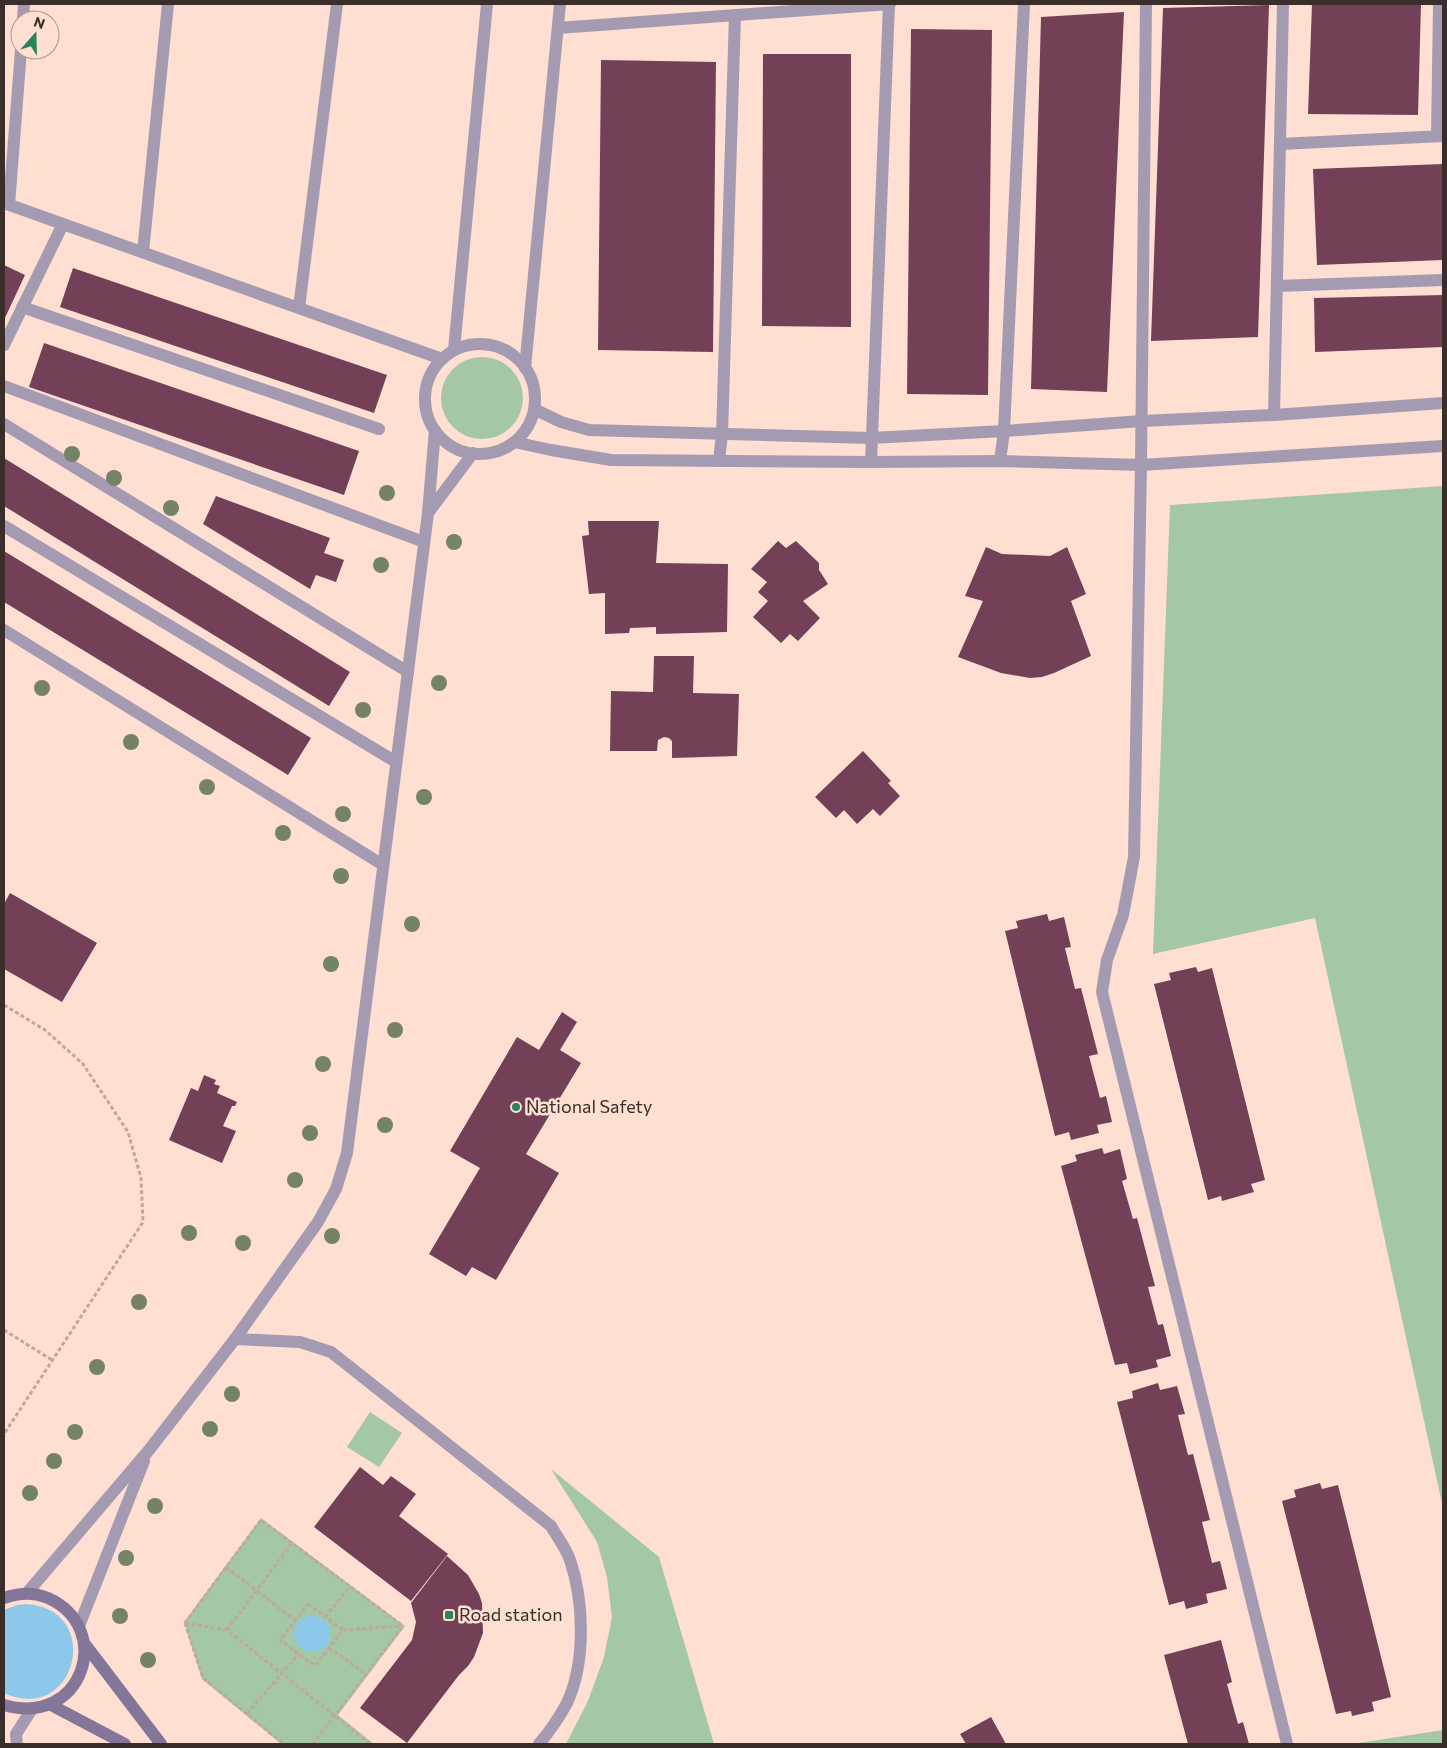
<svg xmlns="http://www.w3.org/2000/svg" width="1447" height="1748" viewBox="0 0 1447 1748" font-family="Commissioner,sans-serif">
<rect width="100%" height="100%" fill="#fedfd1"/>
<!-- green -->
<path fill="#a4c7a5" d="M441 398a41 41 0 1 1 82 0a41 41 0 1 1-82 0Z
M1443,486v1022l-128,-590 -162,36 17,-449z
M370,1412l32,21 -23,34 -32,-20z
M551,1469l108,88 55,187h-148l22,-43 16,-44 8,-40 -5,-40 -10,-35z
M261,1518l144,108 -67,89 36,29h-93l-79,-65 -18,-57z
M1443,1730v14h-91z"/>
<!-- water -->
<path fill="#8dc7ea" d="M26,1604c79,5 50,122 -22,89v-83l13,-5z
M294 1634a18 18 0 1 1 36 0a18 18 0 1 1-36 0Z"/>
<!-- building -->
<path fill="#734057" d="M1312,4h109l-3,111 -110,-1z
M1269,5l-11,332 -107,4 12,-333z
M1124,12l-17,380 -76,-3 10,-372z
M911,29l81,1 -4,365 -81,-1z
M763,54h88v273l-89,-1z
M601,60l115,2 -3,290 -115,-2z
M1443,164v96l-126,5 -4,-96z
M4,265l21,10 -21,45z
M73,268l314,107 -13,38 -314,-106z
M1443,295v52l-128,5 -1,-54z
M44,343l315,108 -15,44 -315,-108z
M4,458l346,214 -21,34 -325,-200z
M216,496l114,42 -6,15 20,7 -8,22 -20,-7 -6,14 -107,-65z
M588,521h71l-3,42 72,1 -1,68 -71,2v-7l-26,1 -1,5 -24,1v-41l-16,1 -7,-58 7,-1z
M778,541l8,7 10,-7 23,22v7l9,14 -25,17 17,17 -22,23 -8,-7 -9,9 -28,-26 15,-16 -10,-9 9,-10 -16,-13z
M986,547l16,7 48,2 17,-9 19,47 -15,7 20,55 -37,17 -12,4 -12,1 -29,-5 -43,-16 25,-56 -18,-5z
M4,551l307,187 -23,37 -284,-173z
M654,656h40l-1,37 46,1 -2,62 -65,2v-17l-3,-3 -5,-1 -6,3 -1,11h-47l1,-60 42,1z
M863,751l28,30 -3,2 12,13 -20,20 -7,-7 -16,15 -13,-14 -8,8 -21,-21z
M10,893l87,50 -35,59 -58,-33v-65z
M1047,914l2,7 15,-4 7,30 -6,1 10,41 6,-1 17,66 -9,2 11,42 6,-2 6,26 -15,3 2,8 -28,7 -2,-8 -14,4 -50,-205 13,-3 -2,-7z
M1196,967l2,5 14,-4 53,212 -14,4 3,8 -32,9 -1,-5 -13,4 -54,-216 17,-4 -2,-7z
M562,1012l15,10 -17,28 21,13 -55,91 33,19 -63,107 -24,-13 -6,9 -37,-22 51,-86 -30,-17 67,-114 22,13z
M204,1075l12,5 -2,4 6,2 -3,7 20,9 -2,4h-3l-9,20 13,5 -14,32 -53,-23 22,-52 7,3z
M1102,1148l2,6 16,-5 7,30 -5,2 11,38 4,-1 18,68 -7,1 10,38 5,-1 8,32 -15,4 2,7 -28,7 -3,-11 -12,2 -54,-199 16,-5 -2,-6z
M1158,1383l2,7 17,-4 8,28 -7,1 10,40 5,-1 17,66 -8,2 10,41 8,-2 7,28 -21,5 2,9 -22,6 -2,-8 -15,4 -52,-203 16,-4 -1,-7z
M360,1467l23,18 8,-9 25,18 -17,22 49,38 -37,47 -97,-74z
M1320,1483l2,6 16,-4 53,212 -19,5 2,9 -22,5 -1,-5 -15,3 -54,-213 14,-4 -2,-7z
M447,1556l21,19 11,19 3,9 1,30 -9,24 -6,9 -9,9 -52,68 -47,-35 52,-68 4,-18 -5,-19z
M1221,1640l11,42 -5,2 11,40 5,-2 6,22h-61l-24,-89z
M991,1717l15,27h-40l-6,-10z"/>
<g fill="none" stroke-linecap="round" stroke-linejoin="round">
<!-- path -->
<path stroke="#c1a89d" stroke-width="3" stroke-dasharray="4 2.5" stroke-linecap="butt" d="M4,1005l41,25 38,34 45,68 13,46 2,44 -139,212
M4,1330l48,30
M226,1567l69,53
M308,1604l35,26 -28,36 -35,-26z
M325,1617l25,-30
M185,1623l76,-103 142,106
M185,1623l42,7 143,114
M185,1623l18,55 81,66
M227,1630l65,-87
M343,1630l59,-4
M329,1648l37,26
M247,1714l51,-60
M313,1744l90,-118"/>
<!-- service -->
<path stroke="#a49bb2" stroke-width="12" d="M235,1339l65,3 31,10 220,174c6,11 15,22 19,34 14,41 16,102 -3,143 -8,15 -17,28 -28,41"/>
<!-- minor -->
<path stroke="#a49bb2" stroke-width="12" d="M1146,4l-5,461 -7,392 -11,58 -16,45 -5,32 185,752
M23,20l1,-16
M558,28l332,-24
M1437,136l2,-132
M1280,144l163,-8
M4,203l438,156
M9,205l12,-155
M143,252l25,-248
M1277,286l166,-6
M22,307l357,122
M299,308l38,-304
M4,345l59,-121
M454,350l33,-346
M525,368l35,-364
M4,386l420,156
M1274,415l9,-411
M4,424l404,248
M719,461l3,-27 13,-419
M1000,461l4,-30 20,-427
M871,462l18,-458
M4,526l392,236
M4,630l379,235
M17,1744l-1,-10 16,-25"/>
<!-- tertiary -->
<path stroke="#a49bb2" stroke-width="12" d="M425 399a55 55 0 1 1 110 0a55 55 0 1 1-110 0Z
M534,409l27,13 28,8 282,8 133,-7 138,-10 132,-6 169,-12
M514,442l37,8 60,10 260,2 129,-1 141,4 302,-19
M428,513l45,-60
M27,1593l122,-143 86,-111 83,-117 18,-33 11,-36 81,-640 7,-83
M79,1626l65,-165"/>
<!-- secondary -->
<path stroke="#847698" stroke-width="12" d="M4,1598c14,-5 30,-6 44,0 67,30 35,130 -44,107
M84,1643l77,101
M51,1705l74,39"/>
</g>
<!-- trees -->
<g fill="#748366">
<circle cx="72" cy="454" r="8"/>
<circle cx="114" cy="478" r="8"/>
<circle cx="387" cy="493" r="8"/>
<circle cx="171" cy="508" r="8"/>
<circle cx="454" cy="542" r="8"/>
<circle cx="381" cy="565" r="8"/>
<circle cx="439" cy="683" r="8"/>
<circle cx="42" cy="688" r="8"/>
<circle cx="363" cy="710" r="8"/>
<circle cx="131" cy="742" r="8"/>
<circle cx="207" cy="787" r="8"/>
<circle cx="424" cy="797" r="8"/>
<circle cx="343" cy="814" r="8"/>
<circle cx="283" cy="833" r="8"/>
<circle cx="341" cy="876" r="8"/>
<circle cx="412" cy="924" r="8"/>
<circle cx="331" cy="964" r="8"/>
<circle cx="395" cy="1030" r="8"/>
<circle cx="323" cy="1064" r="8"/>
<circle cx="385" cy="1125" r="8"/>
<circle cx="310" cy="1133" r="8"/>
<circle cx="295" cy="1180" r="8"/>
<circle cx="189" cy="1233" r="8"/>
<circle cx="332" cy="1236" r="8"/>
<circle cx="243" cy="1243" r="8"/>
<circle cx="139" cy="1302" r="8"/>
<circle cx="97" cy="1367" r="8"/>
<circle cx="232" cy="1394" r="8"/>
<circle cx="210" cy="1429" r="8"/>
<circle cx="75" cy="1432" r="8"/>
<circle cx="54" cy="1461" r="8"/>
<circle cx="30" cy="1493" r="8"/>
<circle cx="155" cy="1506" r="8"/>
<circle cx="126" cy="1558" r="8"/>
<circle cx="120" cy="1616" r="8"/>
<circle cx="148" cy="1660" r="8"/>
</g>
<!-- markers -->
<g fill="#26855c" stroke="#fedfd1" stroke-width="2">
<circle cx="516" cy="1107" r="5"/>
<rect x="444" y="1610" width="10" height="10" rx="2.5"/>
</g>
<g text-anchor="middle" stroke-width="5" stroke-linejoin="round" paint-order="stroke">
<!-- poi labels -->
<g font-size="18" fill="#392e29" stroke="#fedfd1" text-anchor="start">
<text x="526" y="1113">National Safety</text>
<text x="459" y="1621">Road station</text>
</g>
</g>
<!-- border -->
<rect width="1447" height="1748" fill="none" stroke="#392e29" stroke-width="10"/>
<!-- north arrow -->
<g transform="translate(35 35) rotate(20)"><circle r="24" fill="#fedfd1" stroke="#af988e"/>
<path d="M0-4L9 19L0 12L-9 19Z" fill="#26855c"/>
<text y="-8" font-size="14" font-weight="bold" text-anchor="middle" fill="#392e29">N</text>
</g>
</svg>
